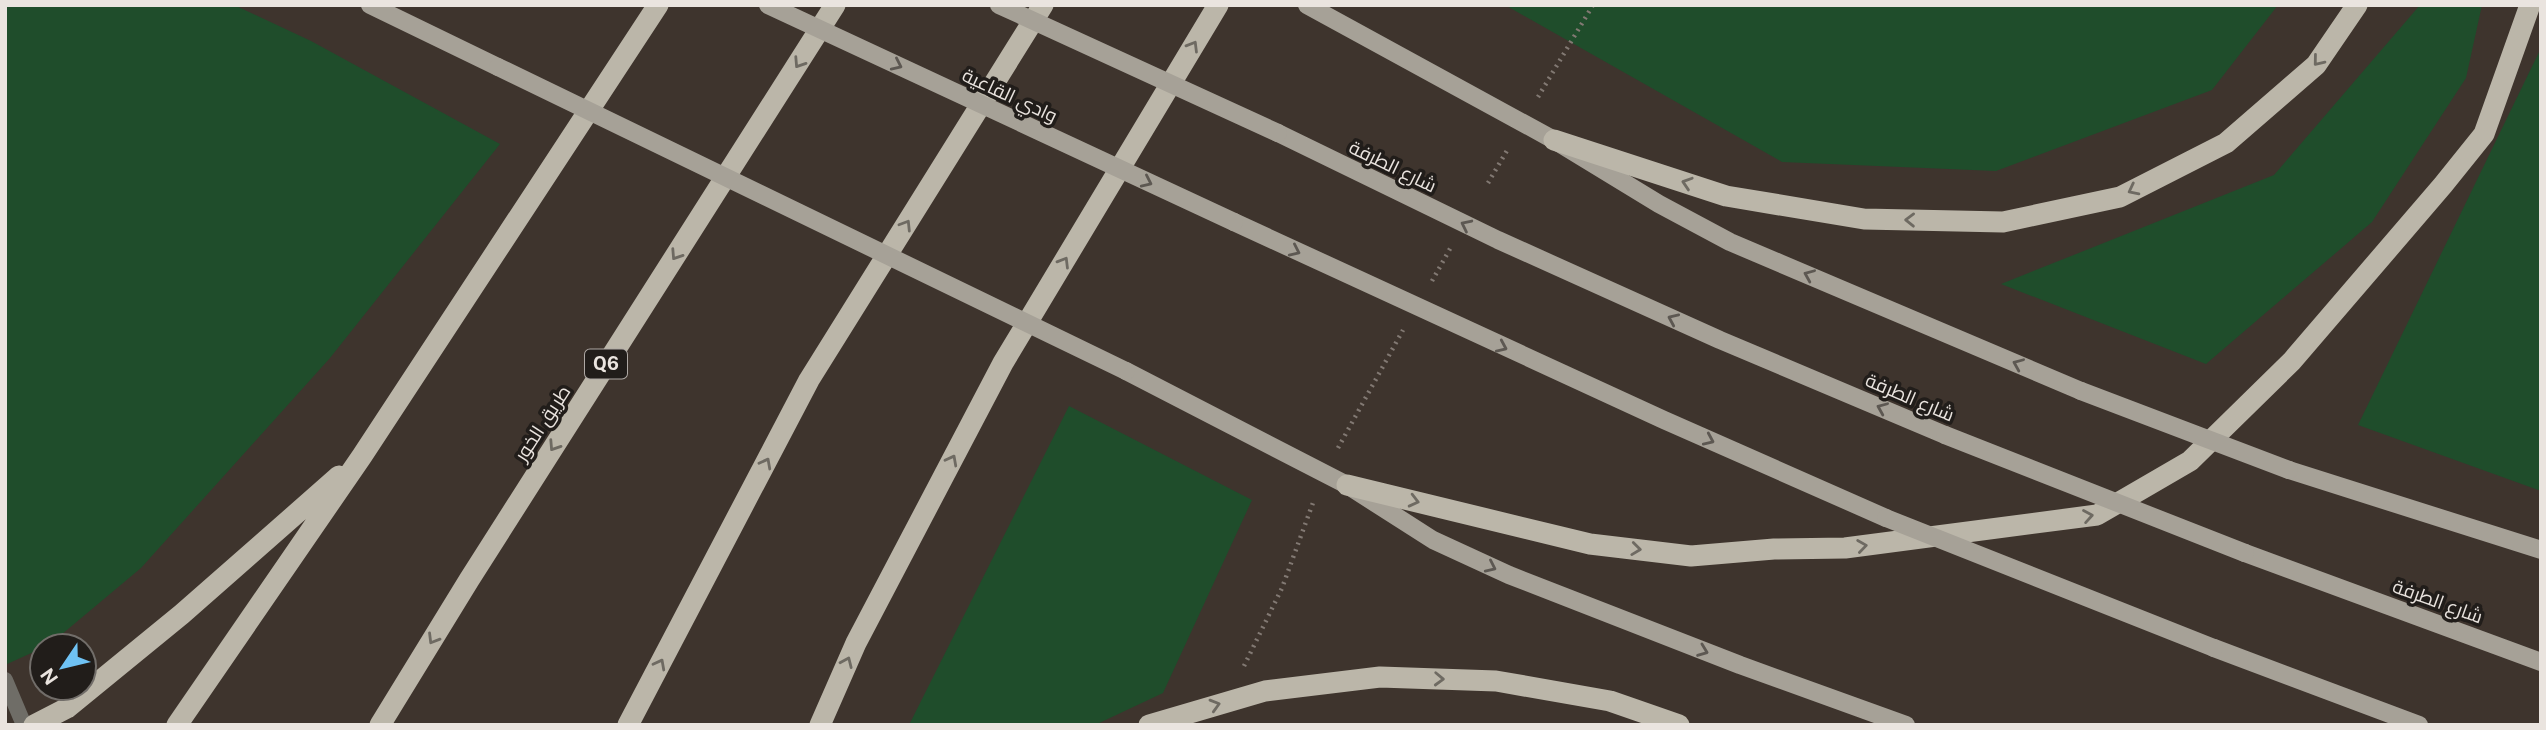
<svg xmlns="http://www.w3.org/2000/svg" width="2546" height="730" viewBox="0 0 2546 730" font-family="'Public Sans',Cairo,sans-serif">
<rect width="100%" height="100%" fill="#3e342d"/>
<!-- green -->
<path fill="#1f4d2b" d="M5,5h229l77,36 189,103 -170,214 -189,210 -92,77 -44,20z
M1505,5h773l-66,85 -216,81 -214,-9z
M2420,5h62l-16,73 -94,144 -166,142 -205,-80 273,-109z
M2541,48v443l-183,-66z
M1069,406l183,94 -89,193 -68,32h-186z"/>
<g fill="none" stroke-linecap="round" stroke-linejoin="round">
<!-- path -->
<path stroke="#827973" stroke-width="4.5" stroke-dasharray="2 5" stroke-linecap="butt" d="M1538,97l55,-92
M1488,183l21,-36
M1432,281l19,-34
M1338,448l65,-118
M1244,666l38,-78 32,-88"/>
<!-- lane -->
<path stroke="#6f6d67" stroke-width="16" d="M5,680l19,45"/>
<!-- primary -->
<path stroke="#a6a197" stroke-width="18" d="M370,5l128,62
M1307,5l247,135 105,64 71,38 351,149
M1278,133l220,107 222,100 225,95
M1234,222l430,198 222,98
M1126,371l221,114 86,55 76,35 231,90 166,60
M2289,470l252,80
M2245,553l296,109
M2214,648l205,77"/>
<!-- highway -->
<path stroke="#bbb6a9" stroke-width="21" d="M1554,140l172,56 138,23 139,3 117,-25 106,-54 90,-78 41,-60
M1347,485l243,59 101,12 83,-7 71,-1 252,-33 93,-54 102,-100 151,-176 41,-51 46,-129
M34,725l33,-17 115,-94 157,-138
M177,725l185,-269 296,-451
M380,725l89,-145 366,-575
M628,725l181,-345 234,-375
M820,725l36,-82 147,-280 215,-358
M1149,725l116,-34 115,-14 116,4 114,20 69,24"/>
<!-- primary-bridge -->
<path stroke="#a6a197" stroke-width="18" d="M768,5l466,217
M999,5l279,128
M498,67l628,304
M2081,391l208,79
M1945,435l300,118
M1886,518l328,130"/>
</g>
<!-- one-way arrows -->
<defs><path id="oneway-chevron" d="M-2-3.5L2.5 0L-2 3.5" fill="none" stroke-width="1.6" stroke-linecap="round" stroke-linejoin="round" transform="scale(1.75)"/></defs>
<g stroke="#6e6a62">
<use href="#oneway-chevron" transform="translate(1193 46) rotate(-59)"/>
<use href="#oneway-chevron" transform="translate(2318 61) rotate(129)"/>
<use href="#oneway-chevron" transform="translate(799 63) rotate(123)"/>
<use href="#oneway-chevron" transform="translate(1687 183) rotate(-162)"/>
<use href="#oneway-chevron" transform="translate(2133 190) rotate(153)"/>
<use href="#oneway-chevron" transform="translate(1910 220) rotate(-179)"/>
<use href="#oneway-chevron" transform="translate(906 225) rotate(-58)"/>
<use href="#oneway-chevron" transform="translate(676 255) rotate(123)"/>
<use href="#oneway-chevron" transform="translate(1064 262) rotate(-59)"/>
<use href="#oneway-chevron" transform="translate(554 446) rotate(123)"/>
<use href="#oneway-chevron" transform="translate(952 460) rotate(-62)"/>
<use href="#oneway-chevron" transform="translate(766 463) rotate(-62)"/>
<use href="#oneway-chevron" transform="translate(1414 501) rotate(14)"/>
<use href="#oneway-chevron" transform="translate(2088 516) rotate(-10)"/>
<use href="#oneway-chevron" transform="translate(1862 546) rotate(-8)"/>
<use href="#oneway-chevron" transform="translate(1636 549) rotate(7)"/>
<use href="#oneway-chevron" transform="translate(433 639) rotate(121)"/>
<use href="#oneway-chevron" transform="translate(847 662) rotate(-66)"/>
<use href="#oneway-chevron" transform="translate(660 664) rotate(-62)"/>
<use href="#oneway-chevron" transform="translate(1439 679) rotate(2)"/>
<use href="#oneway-chevron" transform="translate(1215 705) rotate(-16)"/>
</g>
<g stroke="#5d5852">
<use href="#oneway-chevron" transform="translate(897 65) rotate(25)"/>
<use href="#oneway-chevron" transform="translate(1147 182) rotate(25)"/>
<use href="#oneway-chevron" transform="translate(1466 225) rotate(-154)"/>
<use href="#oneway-chevron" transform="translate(1295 251) rotate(25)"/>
<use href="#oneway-chevron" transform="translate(1809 275) rotate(-157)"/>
<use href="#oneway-chevron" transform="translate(1673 319) rotate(-156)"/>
<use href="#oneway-chevron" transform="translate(1502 347) rotate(24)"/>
<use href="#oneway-chevron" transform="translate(2018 364) rotate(-157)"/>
<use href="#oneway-chevron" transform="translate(1882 408) rotate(-157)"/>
<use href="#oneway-chevron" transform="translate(1709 440) rotate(24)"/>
<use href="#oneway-chevron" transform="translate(1491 567) rotate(25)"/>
<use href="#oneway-chevron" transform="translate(1703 651) rotate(21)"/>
</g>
<g text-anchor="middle" stroke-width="7" stroke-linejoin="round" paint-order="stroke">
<!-- shield labels -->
<rect fill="#211d1a" stroke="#aea8a4" stroke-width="2" x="585" y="349.5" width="42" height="29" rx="5"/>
<g font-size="18" font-weight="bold" fill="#eae4df">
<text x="606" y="370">Q6</text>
</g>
<!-- street labels -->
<g font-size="19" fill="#eae4df" stroke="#211d1a">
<text transform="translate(1010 95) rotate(25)" y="7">وادي القاعية</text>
<text transform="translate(1393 166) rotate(26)" y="7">شارع الطرفة</text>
<text transform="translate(1910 397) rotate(23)" y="7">شارع الطرفة</text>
<text transform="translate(542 423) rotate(-57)" y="7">طريق الخور</text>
<text transform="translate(2438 601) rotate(20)" y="7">شارع الطرفة</text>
</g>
</g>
<!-- border -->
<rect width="2546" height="730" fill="none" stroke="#eae4df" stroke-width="14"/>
<!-- north arrow -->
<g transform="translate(63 667) rotate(235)"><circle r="33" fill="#211d1a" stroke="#716d69" stroke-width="2"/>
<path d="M0-5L12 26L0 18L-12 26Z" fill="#6fc2f4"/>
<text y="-10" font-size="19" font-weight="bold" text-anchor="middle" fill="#eae4df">N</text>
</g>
</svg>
